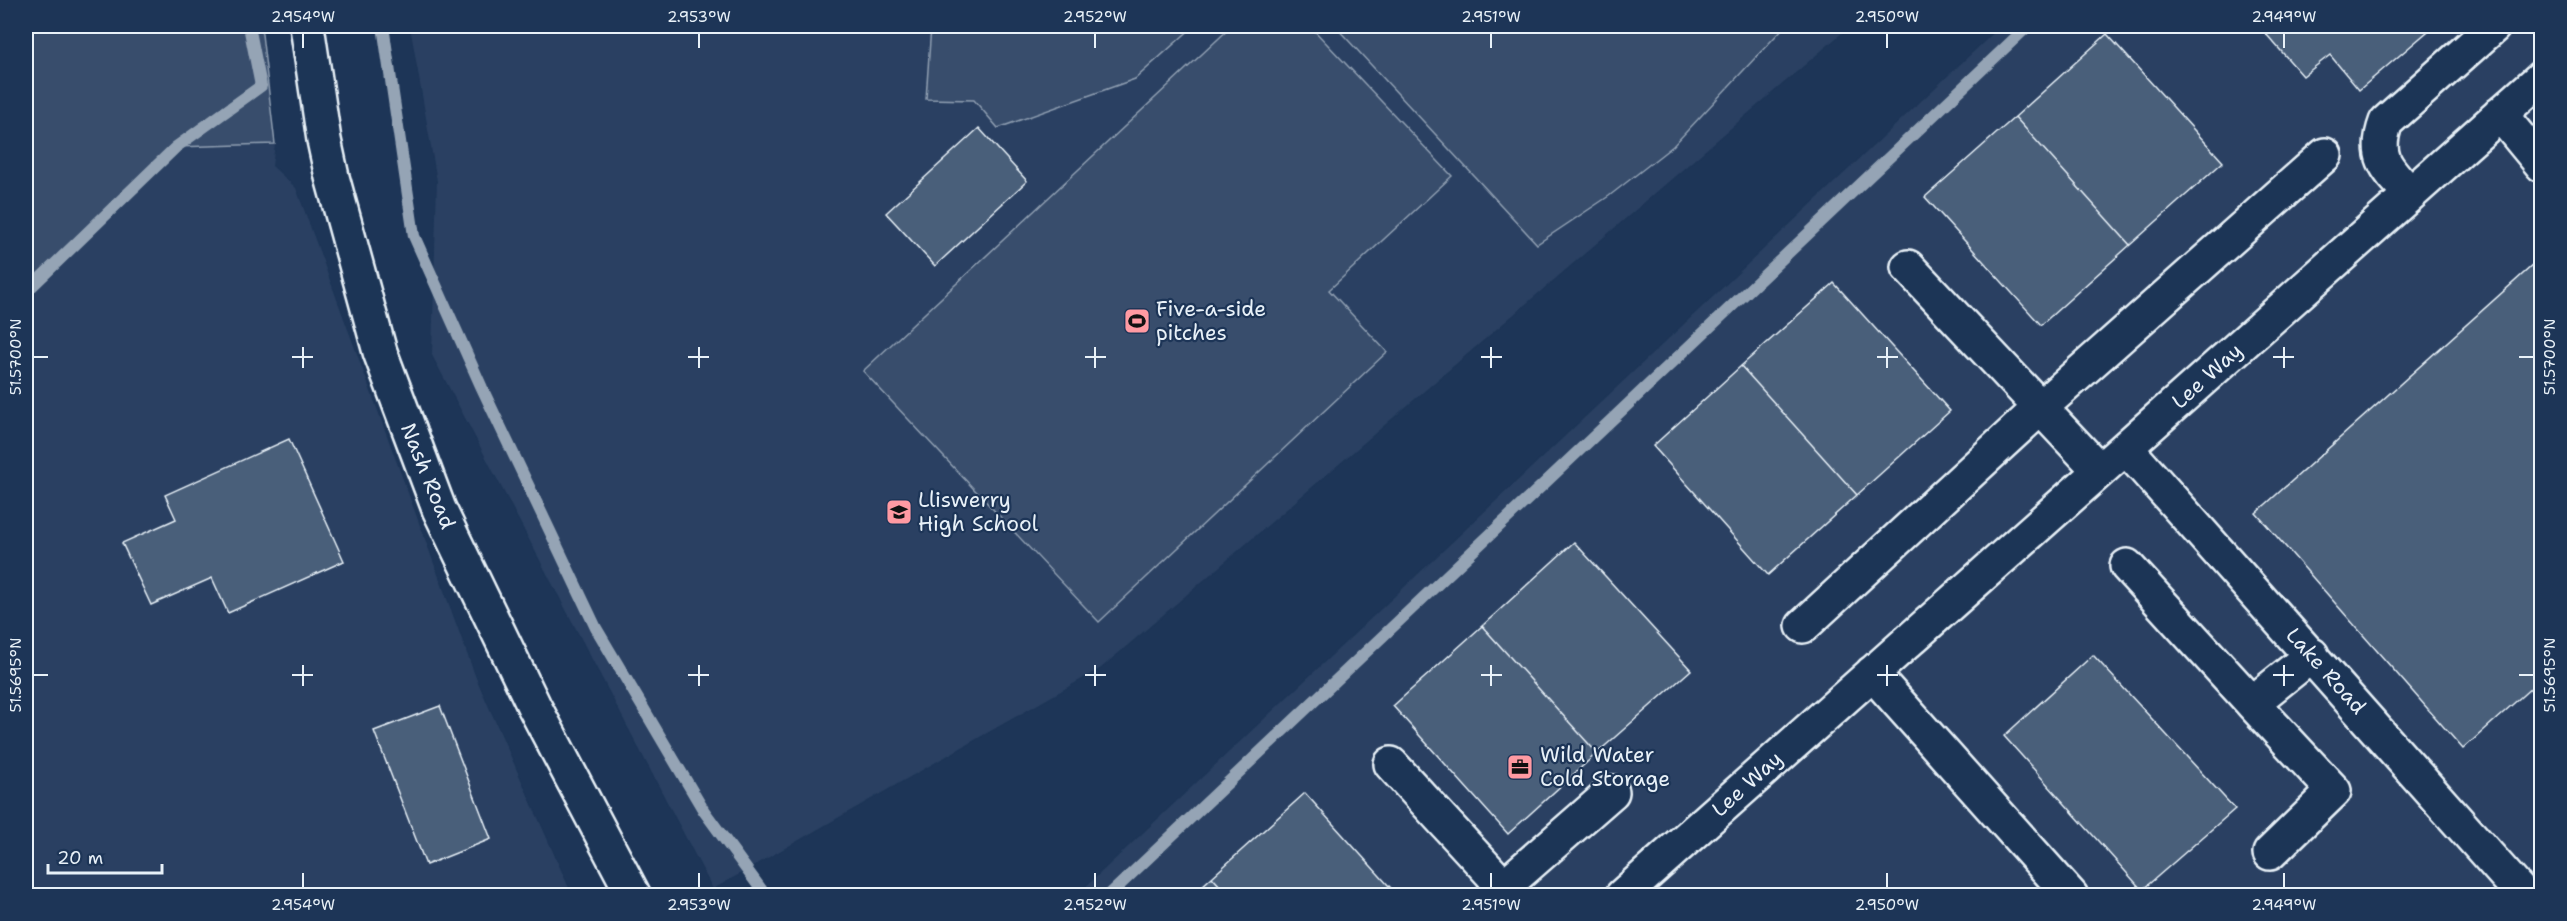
<svg xmlns="http://www.w3.org/2000/svg" width="2567" height="921" viewBox="0 0 2567 921" font-family="'Shantell Sans',sans-serif">
<rect width="100%" height="100%" fill="#1d3557"/>
<filter id="ink" filterUnits="userSpaceOnUse"><feTurbulence type="fractalNoise" baseFrequency=".0167" numOctaves="2"/><feDisplacementMap in="SourceGraphic" scale="12" xChannelSelector="R" yChannelSelector="G"/><feConvolveMatrix kernelMatrix="1 2 1 2 8 2 1 2 1" color-interpolation-filters="sRGB"/></filter>
<g filter="url(#ink)">
<!-- built -->
<path fill="#2a4162" d="M410,26h1440l-749,642 -388,221 -281,-534 5,-174z
M2001,26h540v869l-1465,1z
M275,144l-3,22 24,22 180,490 96,217 -546,1v-604l150,-145z"/>
<!-- green -->
<path fill="#374d6c" stroke="#909fb2" stroke-width="1.5" d="M26,26h235l14,118 -99,3 -150,145z
M931,26h263l-59,53 -137,49 -24,-28 -48,-1z
M1232,26h78l142,150 -123,114 58,62 -288,270 -236,-251z
M1335,26h450l-112,120 -64,50 -72,48z"/>
<g fill="none" stroke-linecap="round" stroke-linejoin="round">
<!-- stream -->
<path stroke="#95a4b5" stroke-width="12" d="M383,26l31,210 68,152 114,240 108,183 62,85
M26,292l150,-145 85,-61 -12,-60
M1108,896l920,-870"/>
</g>
<!-- building -->
<path fill="#495e7a" stroke="#e8f1f8" stroke-width="1.5" d="M2259,26h175l-75,64 -29,-35 -27,21z
M2107,34l116,128 -93,83 -115,-128z
M2015,117l115,128 -89,80 -116,-128z
M979,128l48,53 -92,85 -49,-53z
M2542,257v421l-79,71 -207,-236z
M1834,283l116,128 -93,84 -116,-129z
M1741,366l116,129 -89,80 -115,-129z
M289,439l55,122 -116,52 -16,-35 -61,27 -29,-62 54,-24 -11,-24z
M1574,542l117,128 -94,83 -115,-127z
M1482,626l115,127 -89,81 -115,-128z
M2093,655l142,154 -93,81 -138,-154z
M440,706l51,133 -65,26 -52,-134z
M1305,793l93,103h-169l-17,-19z
M1212,877l17,19h-38z"/>
<g fill="none" stroke-linecap="round" stroke-linejoin="round">
<defs>
<path id="minor" d="M307,26l17,114 8,37 48,175 59,157 95,197 100,190
M2500,114l42,51
M2410,193c-23,-24 -37,-36 -24,-71l108,-96
M1908,267l191,203
M2126,448l398,448
M2127,566l125,137
M1803,626l237,-218 285,-253
M1872,673l199,223
M1391,764l112,122
M2270,853l64,-62 -82,-88 60,-48
M1493,896l119,-104
M1622,896l920,-819"/>
</defs>
<!-- minor casing -->
<use href="#minor" stroke="#e8f1f8" stroke-width="38"/>
<!-- minor -->
<use href="#minor" stroke="#1d3557" stroke-width="33"/>
</g>
</g>
<!-- ticks -->
<path fill="none" stroke="#e8f1f8" stroke-width="2" d="M303,33v15M699,33v15M1095,33v15M1491,33v15M1887,33v15M2284,33v15M303,347v21M699,347v21M1095,347v21M1491,347v21M1887,347v21M2284,347v21M33,357h15M292,357h21M688,357h21M1085,357h21M1481,357h21M1877,357h21M2273,357h21M2519,357h15M303,665v21M699,665v21M1095,665v21M1491,665v21M1887,665v21M2284,665v21M33,675h15M292,675h21M688,675h21M1085,675h21M1481,675h21M1877,675h21M2273,675h21M2519,675h15M303,873v15M699,873v15M1095,873v15M1491,873v15M1887,873v15M2284,873v15"/>
<!-- icons -->
<defs>
<symbol id="stadium-square" viewBox="-11 -11 22 22"><rect x="-9" y="-9" width="18" height="18" rx="4" fill="#ff9aa2" stroke="#1d3557"/><path d="M0-5a6.5 5 0 1 0 0 10a6.5 5 0 1 0 0-10ZM-3.5-1.8h7v3.6h-7Z" fill="#111"/></symbol>
<symbol id="school-square" viewBox="-11 -11 22 22"><rect x="-9" y="-9" width="18" height="18" rx="4" fill="#ff9aa2" stroke="#1d3557"/><path d="M0-5L7-2L0 1L-7-2ZM-4 1L0 2.5L4 1V4Q0 6-4 4Z" fill="#111"/></symbol>
<symbol id="office-square" viewBox="-11 -11 22 22"><rect x="-9" y="-9" width="18" height="18" rx="4" fill="#ff9aa2" stroke="#1d3557"/><path d="M-6-3h4V-5.5h4V-3h4V5H-6ZM-1-4.5V-3h2v-1.5ZM-6 0V1H6V0Z" fill="#111"/></symbol>
</defs>
<g fill-rule="evenodd">
<use href="#stadium-square" x="1122" y="306" width="30" height="30"/>
<use href="#school-square" x="884" y="497" width="30" height="30"/>
<use href="#office-square" x="1505" y="752" width="30" height="30"/>
</g>
<g text-anchor="middle" stroke-width="4.5" stroke-linejoin="round" paint-order="stroke">
<!-- poi labels -->
<g font-size="21" fill="#e8f1f8" stroke="#1d3557" text-anchor="start">
<text x="1156" y="316">Five-a-side<tspan x="1156" dy="24">pitches</tspan></text>
<text x="918" y="507">Lliswerry<tspan x="918" dy="24">High School</tspan></text>
<text x="1540" y="762">Wild Water<tspan x="1540" dy="24">Cold Storage</tspan></text>
</g>
<!-- street labels -->
<g font-size="21" fill="#e8f1f8" stroke="#1d3557">
<text transform="translate(2207 376) rotate(-42)" y="7">Lee Way</text>
<text transform="translate(428 476) rotate(68)" y="7">Nash Road</text>
<text transform="translate(2326 671) rotate(48)" y="7">Lake Road</text>
<text transform="translate(1747 784) rotate(-42)" y="7">Lee Way</text>
</g>
</g>
<!-- margin -->
<rect width="2567" height="921" fill="none" stroke="#1d3557" stroke-width="66"/>
<!-- scale -->
<path d="M48 864v9h114v-9" fill="none" stroke="#e8f1f8" stroke-width="3"/>
<text x="57" y="864" font-size="18" fill="#e8f1f8" stroke="#1d3557" stroke-width="4.5" paint-order="stroke">20 m</text>
<rect x="33" y="33" width="2501" height="855" fill="none" stroke="#e8f1f8" stroke-width="2"/>
<g font-size="15" text-anchor="middle" fill="#e8f1f8">
<text x="303" y="22">2.954°W</text>
<text x="699" y="22">2.953°W</text>
<text x="1095" y="22">2.952°W</text>
<text x="1491" y="22">2.951°W</text>
<text x="1887" y="22">2.950°W</text>
<text x="2284" y="22">2.949°W</text>
<text transform="translate(16 357) rotate(-90)" y="5">51.5700°N</text>
<text transform="translate(2550 357) rotate(-90)" y="5">51.5700°N</text>
<text transform="translate(16 675) rotate(-90)" y="5">51.5695°N</text>
<text transform="translate(2550 675) rotate(-90)" y="5">51.5695°N</text>
<text x="303" y="910">2.954°W</text>
<text x="699" y="910">2.953°W</text>
<text x="1095" y="910">2.952°W</text>
<text x="1491" y="910">2.951°W</text>
<text x="1887" y="910">2.950°W</text>
<text x="2284" y="910">2.949°W</text>
</g>
</svg>
